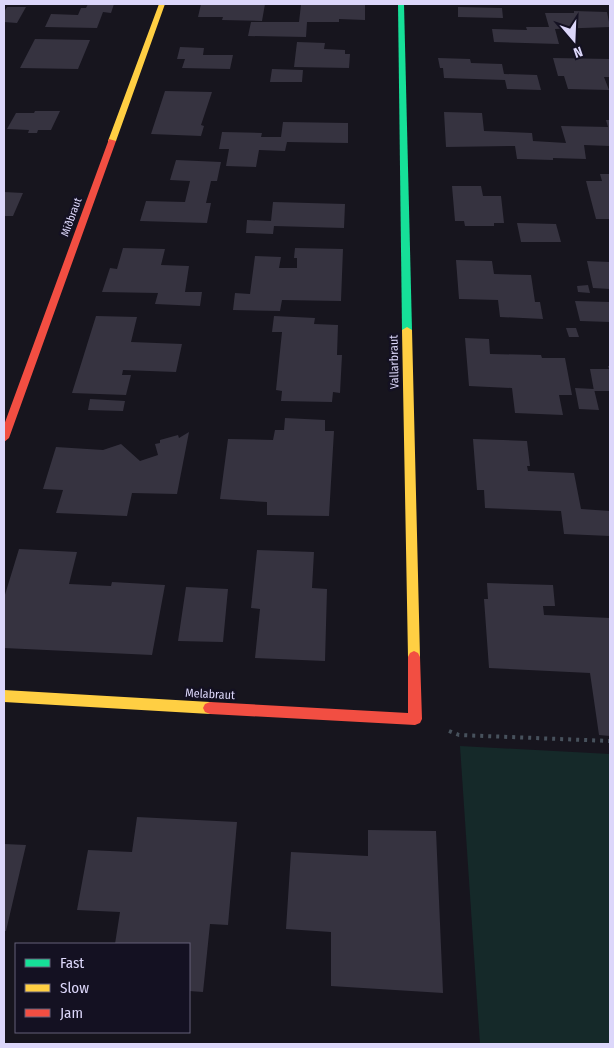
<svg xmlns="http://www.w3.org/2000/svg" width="614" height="1048" viewBox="0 0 614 1048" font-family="'Fira Sans Condensed',sans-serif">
<rect width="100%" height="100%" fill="#17151e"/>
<!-- green -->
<path fill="#152929" d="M460,746l150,8v290h-130z"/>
<!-- building -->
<path fill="#363340" d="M88,4h26l-3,9 -8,-1 -6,16 -52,-1 6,-13 27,1 3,-7h5z
M201,4h64l-3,17 -40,-1 1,-3h-25z
M330,4h35v16l-26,-1v3h-40l2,-17z
M7,7h19l-9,16 -13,-1v-10z
M458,7l44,1 1,10 -45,-1z
M574,11l33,1 3,15 -55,2 4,15 -65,-2 -2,-13 35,1 -1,-3h23l-4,-14h29z
M251,22h56l-1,15 -58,-1z
M35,39l55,1 -12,29 -58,-1z
M297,42l28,1 -1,6 21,1v4h5l-1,14 -55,-1z
M180,47l24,1 -1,7h30l-3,14 -48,-1 3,-9h-8z
M438,58l32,1 1,4 31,1 2,10 33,1 4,15 -34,-1 -2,-9 -61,-2 -1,-10h-3z
M553,58l57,1v18h-6l5,13 -41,-1 -4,-13h-6z
M272,69l31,1 -1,12h-32z
M165,91l47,1 -11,33 3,1 -3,10 -50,-2z
M35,111h25l-9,19h-13l-1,3h-9l1,-3 -22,-1 9,-16h18z
M444,112l38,1 2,18 48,2 1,8 33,2 -5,-17 47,1 -2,-7h4v26l-26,-1 2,14 -33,-1v2l-36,-1 -2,-13 -69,1z
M283,122l65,1v20l-61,-1 -2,9 -26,-1 -3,17 -30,-1 3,-17h-10l3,-17 40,1 -1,4h20z
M176,160l45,2 -4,19h-6l-5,22h5l-4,20 -67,-2 6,-20 39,1 5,-21 -20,-1z
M600,174h10v45h-14l-10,-38h16z
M452,186h29l2,10h18l3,27h-10v3h-29l-1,-5h-9z
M4,192l19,1 -10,23h-9z
M273,202l72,2 -1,24 -70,-2 -1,8 -27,-1 1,-13 24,1z
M517,223l39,1 5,18h-40z
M123,248l42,1 -4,16 28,1 -4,26h17l-2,14 -45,-2 3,-11 -56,-1 8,-24 7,1z
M295,248l48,1 -2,52 -59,-1 -2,11 -47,-1 2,-17 15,1 5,-38 26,1 -2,11h18v-10h-3z
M456,260l36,1 2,13 37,1 4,27h5l3,17 -43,-2 -2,-17 -39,-1z
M587,261l23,1v27l-17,-1z
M588,285l2,8 -12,-1 -1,-6z
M575,301l35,1v20l-30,-1z
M96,316l41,1 -6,25 51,2 -6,28 -53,-2 -1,5h9l-5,20 -54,-2z
M274,316l41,2 -1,6 24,1 -1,30h5l-2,38 -7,-1 -1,10 -51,-1 1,-10 -6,-1 6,-58h-10z
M566,328h10l3,9h-10z
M465,338l24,1 1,15 51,1 1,3h23l7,37h-13l4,20 -48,-2 -3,-25 -43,-2z
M608,366h2v25h-16l-4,-22h19z
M575,388l19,1 5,21 -20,-1z
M90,399l35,2 -2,10 -35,-1z
M285,418l40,2v11h9l-5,85 -62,-1v-13l-47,-3 8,-60 45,1 2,-10h9z
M189,432l-12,62 -45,-1 -5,23 -71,-3 7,-23 -20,-1 13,-42 47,3 18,-6 19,17 18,-6 -3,-11 5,-1v-3l18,-5 1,3z
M473,439l54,2 3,25h-3l1,5 46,2 7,36 29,2v25l-46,-2 -3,-23 -76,-3 -1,-18h-7z
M19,549l58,3 -8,32 42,2 1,-4 53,3 -13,70 -148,-7v-50z
M257,550l57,2 -2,36 15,1 -2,72 -70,-3 5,-49 -9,-1z
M487,583l66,2 2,21h-12l1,9 66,3v118l-11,-1 -9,-62 -101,-5 -5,-69h4z
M186,587l42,2 -5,53 -45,-1z
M137,817l100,5 -9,103 -18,-1 -7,68 -14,-1v-47h-74l5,-32 -43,-2 11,-60 44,2z
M368,830l68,1 7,162 -112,-7v-54l-45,-3 5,-77 77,4z
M4,844l22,1 -20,86h-2z"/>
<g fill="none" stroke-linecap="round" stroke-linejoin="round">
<!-- path -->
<path stroke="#47515c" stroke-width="4" stroke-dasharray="3 5" stroke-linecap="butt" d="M449,731l10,4 151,6"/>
<!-- fast -->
<path fill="#16e098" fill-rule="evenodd" d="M398,4h6l8,326 -5,3 -5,-3z"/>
<!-- slow -->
<path fill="#ffcf43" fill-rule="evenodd" d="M159,4h6l-49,137 -7,2 -1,-2z
M407,327l5,3 8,327 -2,4 -4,2 -4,-2 -2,-4 -6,-327z
M4,690l206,12 5,2 2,4 -2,4 -5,2 -206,-12z"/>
<!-- jam -->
<path fill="#f24e42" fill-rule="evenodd" d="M109,139l7,2 -107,297 -5,4v-17z
M414,651l4,2 2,4 2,62 -2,4 -5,2 -205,-11 -5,-2 -2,-4 2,-4 5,-2 198,11v-56l2,-4z"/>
</g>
<g text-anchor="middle" stroke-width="5" stroke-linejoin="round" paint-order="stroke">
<!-- far-street labels -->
<g font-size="11" fill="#dcd7fa" stroke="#141122">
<text transform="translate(71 217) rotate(-70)" y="4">Miðbraut</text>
</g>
<!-- street labels -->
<g font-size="12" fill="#dcd7fa" stroke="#141122">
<text transform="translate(394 362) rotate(-91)" y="4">Vallarbraut</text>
<text transform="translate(210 694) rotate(3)" y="4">Melabraut</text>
</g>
</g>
<!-- border -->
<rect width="614" height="1048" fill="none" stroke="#dcd7fa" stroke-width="10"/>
<!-- legend -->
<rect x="15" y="943" width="175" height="90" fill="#141122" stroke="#646078"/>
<rect x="25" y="959" width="25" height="8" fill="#16e098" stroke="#646078"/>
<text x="60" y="968" font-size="15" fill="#dcd7fa">Fast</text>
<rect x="25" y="984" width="25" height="8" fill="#ffcf43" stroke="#646078"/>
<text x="60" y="993" font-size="15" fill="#dcd7fa">Slow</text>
<rect x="25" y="1009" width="25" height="8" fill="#f24e42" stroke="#646078"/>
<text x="60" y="1018" font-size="15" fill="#dcd7fa">Jam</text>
<!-- north arrow -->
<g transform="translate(574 40) rotate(161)" stroke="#141122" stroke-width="4" paint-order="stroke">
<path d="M0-4L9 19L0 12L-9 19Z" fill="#dcd7fa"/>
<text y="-8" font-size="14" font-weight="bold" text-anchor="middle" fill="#dcd7fa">N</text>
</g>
</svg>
